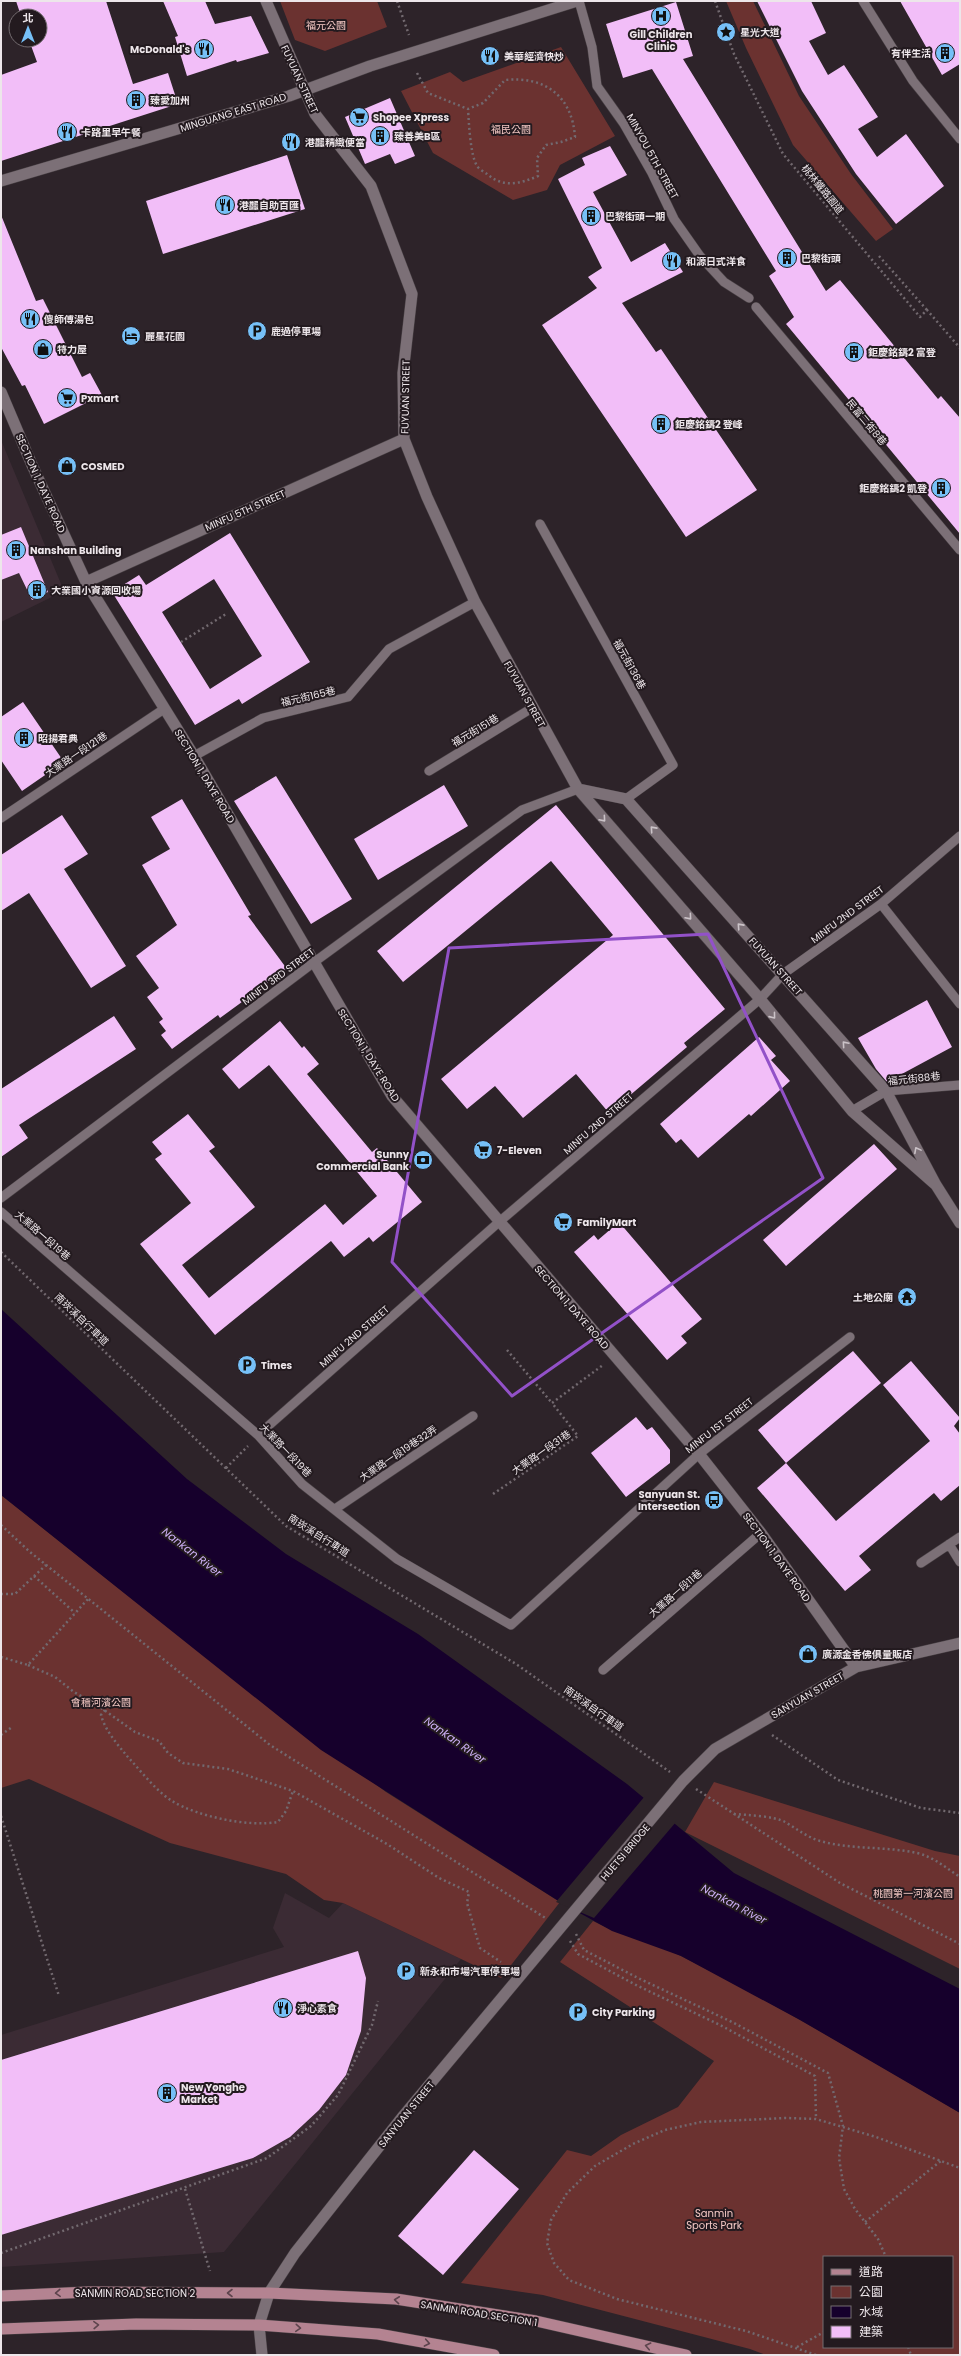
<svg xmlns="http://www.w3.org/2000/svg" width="961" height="2356" viewBox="0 0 961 2356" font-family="Poppins,'Noto Sans TC',sans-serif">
<rect width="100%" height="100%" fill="#2d2329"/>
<!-- built -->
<path fill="#3b2b34" d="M1,440l63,151 -63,31z
M285,1893l44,25 14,-15 118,56 -237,293 -223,15v-232l283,-88 -11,-19z"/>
<!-- green -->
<path fill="#6b3230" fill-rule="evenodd" d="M280,1h97l10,26 -62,24 -30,-11z
M726,1h27l46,95 52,78 42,55 -17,12 -83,-96 -47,-97z
M561,47l54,89 -55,29 -13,25 -34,10 -80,-47 -32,-62 49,-19 13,10z
M1,1495l212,168 173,129 174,110 -59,76 -158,-75 -19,-3 -38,-26 -116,-31 -141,-64 -28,9z
M714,1782l221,69 25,5v113l-275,-137z
M593,1921c28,15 61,21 90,36 94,48 186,102 277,156v242h-194l-16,-6 -207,-54 -82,-12 106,-133 24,6 30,-21 57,-28 36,-46 -154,-99zM824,2257h128v90h-128z"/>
<!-- water -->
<path fill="#16002c" d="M1,1309l186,170 99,75 132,80 209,150 107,89 226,116v124l-160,-93 -119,-64 -69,-25 -52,-29 -239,-152 -320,-255z"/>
<!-- pier -->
<path fill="#2d2329" d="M645,1796l31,26 -82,96 -38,-16z"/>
<!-- building -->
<path fill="#f2bef8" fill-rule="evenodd" d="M16,1h90l27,83 35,-11 10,31 -177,57v-86l36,-13 -8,-22h11v-24h-19z
M163,1h42l10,23 36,-8 18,37 -32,9 -1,-2 -49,16 -12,-39 3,-1z
M757,1h54l15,32 -17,8 19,34 16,-10 34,52 -20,12 19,28 29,-23 38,52 -48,38 -40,-50 -54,-83z
M900,1h60v63l-18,11z
M676,2l17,54 -10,3 143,232 14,-11 98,119 3,-3 19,22v116l-174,-210 8,-7 -25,-41 7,-5 -124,-202 -29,9 -17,-54z
M390,98l25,58 -20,8 -5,-10 -25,10 -20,-47z
M610,146l17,29 -34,17 38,70 34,-19 18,29 -61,31 34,49 5,-3 96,141 -71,47 -144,-212 55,-37 -9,-11 14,-9 -44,-89 27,-14 -3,-7z
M287,155l18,54 -142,45 -17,-53z
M1,215l35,86 7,-2 39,78 8,-4 12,22 -58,29 -19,-39 -3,1 -21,-39z
M21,527l27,65 -16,8 -13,-27 -18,7v-45z
M230,533l80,129 -68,42 -3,-5 -44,26 -83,-133 27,-17 7,10zM214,579l48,77 -52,33 -48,-77z
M23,702l41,60 -42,29 -21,-31v-43z
M276,776l76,123 -41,25 -77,-123z
M444,785l24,41 -90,54 -24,-41z
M182,799l69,116 -3,1 39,53 -67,49 -2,-3 -46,34 -11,-14 5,-4 -7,-9 4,-3 -16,-22 12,-9 -23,-32 41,-31 -35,-60 28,-16 -19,-32z
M556,805l169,204 -41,34 3,4 -78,66 -33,-39 -53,44 -28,-32 -28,23 -26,-30 172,-144 -62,-74 -148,121 -26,-31z
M62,815l26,39 -24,15 62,97 -35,22 -62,-95 -28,18v-56z
M927,1000l25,47 -65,35 -11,-13 -18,-31z
M114,1016l22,33 -117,76 9,13 -27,19v-68z
M280,1021l22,27 2,-2 15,18 -12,10 65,78 5,-4 45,54 -49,40 -4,-5 -25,20 -13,-16 -116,94 -75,-91 51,-41 -36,-44 7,-5 -10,-12 36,-28 27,33 -6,4 46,56 -73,58 27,33 116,-94 18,21 34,-29 -108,-131 -30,24 -17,-20z
M759,1037l17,19 -5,4 19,21 -39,35 -2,-2 -51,44 -17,-19 -5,4 -16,-19z
M874,1144l23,25 -111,97 -23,-26z
M619,1222l83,97 -21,17 6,7 -20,17 -93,-108 20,-17 4,5z
M853,1351l28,32 -95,80 -28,-33z
M911,1361l49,57 -6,8 6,8v51l-19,16 -7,-8 -75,63 12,14 -26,21 -88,-103 29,-25 50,58 94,-80 -47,-56z
M636,1417l11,13 5,-3 18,23v13l-44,34 -35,-44z
M358,1951l8,27 -5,53 -15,44 -27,35 -29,27 -37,21 -252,77v-175z
M474,2150l45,39 -76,86 -45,-39z"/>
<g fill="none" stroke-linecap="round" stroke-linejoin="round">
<defs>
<path id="service" d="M579,1l13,46 5,39 27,38 28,49 22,46 26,37 24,26 25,16
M863,1l50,80 47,58
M756,307l204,243
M540,524l133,241 -47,34
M194,756l69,-38 85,-21 41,-48 86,-47
M429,771l103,-63
M1,818l163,-109
M881,904l79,100
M852,1111l34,-20 74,-6
M1,1198l312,-235 209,-153 56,-21
M1,1212l257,223 44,49 95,75 114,66 188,-171 151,-117
M258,1435l241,-213 261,-223 23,-25 98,-70 79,-68
M335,1509l138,-93
M949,1544l11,18
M921,1563l39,-26
M603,1670l158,-137"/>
<path id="minor" d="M266,1l49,113 56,72 41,108 -9,79 1,66 23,58 48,105 103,187 182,210 92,112 84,74
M1,181l288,-85 81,-30 207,-65
M1,392l31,73 54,117 108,174 198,340 307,358 62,79 95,134
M86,582l318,-143
M578,789l48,10 260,292 50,94 24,38
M262,2355l-3,-30 10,-32 26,-40 109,-138 279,-334 32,-32 141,-82 104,-24"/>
<path id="primary" d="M1,2296l87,-4 181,1 127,6 140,22 150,34
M1,2329l135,-5 123,1 119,9 116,21"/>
</defs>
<!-- service casing -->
<use href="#service" stroke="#494145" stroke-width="10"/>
<!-- minor casing -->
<use href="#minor" stroke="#494145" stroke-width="12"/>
<!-- primary casing -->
<use href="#primary" stroke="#494145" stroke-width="12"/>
<!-- path -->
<path stroke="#72696f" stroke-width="2.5" stroke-dasharray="2 3" stroke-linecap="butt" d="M397,1l12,34
M715,1l19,53 49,100 137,163 7,-7 33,38
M417,73l11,20 40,16c1,14 2,45 9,57 2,3 7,6 10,8 16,14 33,10 51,2l-1,-18 9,-13 15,-3 14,-5c-3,-42 -31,-61 -70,-57l-22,23 -15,6
M879,256l48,54
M181,642l45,-28
M1,1252l285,274 230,138 154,108
M507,1350l45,53
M226,1468l22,-22
M493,1494l85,-58 -26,-33 51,-38
M1,1525l29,27 240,193 277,174
M34,1576l41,37
M1,1594h14l31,-29
M1,1657l27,8 60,-66
M28,1665l27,12 19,15 23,13 38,27 24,9 9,12 15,10 45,6 65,22 94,53 52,34 30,14 -2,11 13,45 21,14
M105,1710l-4,5c4,15 16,29 26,41 14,15 28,34 45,45 27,16 76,26 106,21l8,-11 7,-20
M1,1735l11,-8
M772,1735l66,45 83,28 39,5
M696,1789l144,94 120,61
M734,1814c13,1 40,2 51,8 12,7 22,15 35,19 32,9 65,5 97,12 17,4 29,15 43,24
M1,1816l58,180
M576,1934l8,16 54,28 96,45 94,50 15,53 -4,32 5,31 11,20 23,30 8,18
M570,1941l8,13 58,31 84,40 95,51 1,43
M185,2189l25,82
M865,2222l77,-62
M1,2253l266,-95 44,-32 27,-31 34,-70 6,-24
M797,2347l27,-15
M908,2347l3,8
M816,2355l-70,-24 -129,-32 -48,-19 -15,-17 -7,-20 4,-23 16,-27 28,-27 38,-22 32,-14 36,-8 85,-4 30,1 60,18 84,31"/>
<!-- service -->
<use href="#service" stroke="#7c7077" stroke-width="9"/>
<!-- minor -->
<use href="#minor" stroke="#7c7077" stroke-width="11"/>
<!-- primary -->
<use href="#primary" stroke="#b48391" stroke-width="11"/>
</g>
<!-- one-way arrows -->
<defs><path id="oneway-chevron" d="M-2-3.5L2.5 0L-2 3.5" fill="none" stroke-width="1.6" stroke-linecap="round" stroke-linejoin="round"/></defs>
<g stroke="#cbc3c8">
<use href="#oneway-chevron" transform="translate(603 819) rotate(49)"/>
<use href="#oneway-chevron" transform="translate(653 829) rotate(-132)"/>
<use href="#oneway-chevron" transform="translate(689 917) rotate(49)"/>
<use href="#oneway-chevron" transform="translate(740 926) rotate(-132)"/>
<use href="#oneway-chevron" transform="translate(773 1016) rotate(51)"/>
<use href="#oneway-chevron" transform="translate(845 1044) rotate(-131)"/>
<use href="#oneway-chevron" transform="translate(917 1150) rotate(-118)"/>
</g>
<g stroke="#5d444d">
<use href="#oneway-chevron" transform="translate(58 2293) rotate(177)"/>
<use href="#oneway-chevron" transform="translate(230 2293) rotate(-180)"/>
<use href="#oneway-chevron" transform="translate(397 2300) rotate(-174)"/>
<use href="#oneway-chevron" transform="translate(96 2325) rotate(-2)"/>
<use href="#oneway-chevron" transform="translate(298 2328) rotate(4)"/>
<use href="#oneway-chevron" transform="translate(427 2343) rotate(11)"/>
<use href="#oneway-chevron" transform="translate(648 2346) rotate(-168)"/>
</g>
<!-- marked area -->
<path fill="none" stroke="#9251c8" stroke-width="3" stroke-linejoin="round" d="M708,934l115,244 -311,218 -120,-134 57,-314z"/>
<!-- icons -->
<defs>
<symbol id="hospital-disc" viewBox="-11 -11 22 22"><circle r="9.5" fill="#76c0f7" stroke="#231a1f"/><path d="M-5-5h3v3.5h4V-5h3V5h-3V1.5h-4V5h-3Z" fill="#111"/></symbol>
<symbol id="sight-disc" viewBox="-11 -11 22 22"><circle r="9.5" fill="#76c0f7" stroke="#231a1f"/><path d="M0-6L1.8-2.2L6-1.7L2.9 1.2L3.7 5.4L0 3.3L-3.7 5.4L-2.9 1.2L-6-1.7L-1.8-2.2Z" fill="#111"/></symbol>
<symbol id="restaurant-disc" viewBox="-11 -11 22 22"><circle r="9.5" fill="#76c0f7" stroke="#231a1f"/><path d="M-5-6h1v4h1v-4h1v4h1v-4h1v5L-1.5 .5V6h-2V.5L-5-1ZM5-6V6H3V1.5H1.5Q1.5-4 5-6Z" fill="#111"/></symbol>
<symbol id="building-disc" viewBox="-11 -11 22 22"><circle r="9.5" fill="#76c0f7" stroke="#231a1f"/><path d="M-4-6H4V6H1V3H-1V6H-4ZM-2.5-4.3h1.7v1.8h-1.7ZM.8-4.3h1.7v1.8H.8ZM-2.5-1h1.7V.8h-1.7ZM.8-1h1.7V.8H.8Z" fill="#111"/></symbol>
<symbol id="supermarket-disc" viewBox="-11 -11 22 22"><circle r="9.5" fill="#76c0f7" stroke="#231a1f"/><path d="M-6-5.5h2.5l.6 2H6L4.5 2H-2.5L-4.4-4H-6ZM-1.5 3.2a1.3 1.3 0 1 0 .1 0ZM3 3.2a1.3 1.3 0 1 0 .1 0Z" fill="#111"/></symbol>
<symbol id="parking-disc" viewBox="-11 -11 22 22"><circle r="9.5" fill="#76c0f7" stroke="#231a1f"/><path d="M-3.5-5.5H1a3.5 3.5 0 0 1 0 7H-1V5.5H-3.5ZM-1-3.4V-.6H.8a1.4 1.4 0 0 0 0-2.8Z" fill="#111"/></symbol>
<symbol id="hotel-disc" viewBox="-11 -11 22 22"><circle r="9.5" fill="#76c0f7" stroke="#231a1f"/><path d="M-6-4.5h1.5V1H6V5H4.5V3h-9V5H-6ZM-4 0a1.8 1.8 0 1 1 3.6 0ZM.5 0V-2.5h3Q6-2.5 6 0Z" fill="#111"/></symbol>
<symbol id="shop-disc" viewBox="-11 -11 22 22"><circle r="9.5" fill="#76c0f7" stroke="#231a1f"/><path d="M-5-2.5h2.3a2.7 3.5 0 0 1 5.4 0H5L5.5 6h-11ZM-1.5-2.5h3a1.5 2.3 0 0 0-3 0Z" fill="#111"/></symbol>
<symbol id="bank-disc" viewBox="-11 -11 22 22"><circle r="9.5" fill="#76c0f7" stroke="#231a1f"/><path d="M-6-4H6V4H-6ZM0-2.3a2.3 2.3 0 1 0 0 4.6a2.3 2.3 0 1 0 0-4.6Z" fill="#111"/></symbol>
<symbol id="temple-disc" viewBox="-11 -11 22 22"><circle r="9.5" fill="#76c0f7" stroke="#231a1f"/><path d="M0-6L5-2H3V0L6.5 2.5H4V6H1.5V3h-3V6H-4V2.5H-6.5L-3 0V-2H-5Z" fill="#111"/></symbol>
<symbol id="bus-disc" viewBox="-11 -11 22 22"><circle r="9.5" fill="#76c0f7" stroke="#231a1f"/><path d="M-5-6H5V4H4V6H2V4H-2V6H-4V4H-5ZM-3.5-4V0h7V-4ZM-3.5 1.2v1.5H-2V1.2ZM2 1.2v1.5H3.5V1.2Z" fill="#111"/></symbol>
</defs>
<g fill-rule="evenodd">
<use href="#hospital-disc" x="650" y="5" width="22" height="22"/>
<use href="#sight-disc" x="715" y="21" width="22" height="22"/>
<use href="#restaurant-disc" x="193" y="38" width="22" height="22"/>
<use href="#building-disc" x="934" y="42" width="22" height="22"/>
<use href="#restaurant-disc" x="479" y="45" width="22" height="22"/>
<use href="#building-disc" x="125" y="89" width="22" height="22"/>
<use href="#supermarket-disc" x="348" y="106" width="22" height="22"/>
<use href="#restaurant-disc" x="56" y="121" width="22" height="22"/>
<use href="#building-disc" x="369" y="125" width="22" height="22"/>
<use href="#restaurant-disc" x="280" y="131" width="22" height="22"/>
<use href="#restaurant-disc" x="214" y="194" width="22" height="22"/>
<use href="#building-disc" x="580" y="205" width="22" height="22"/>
<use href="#building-disc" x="776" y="247" width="22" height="22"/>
<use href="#restaurant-disc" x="661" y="250" width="22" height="22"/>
<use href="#restaurant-disc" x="19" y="308" width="22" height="22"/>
<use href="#parking-disc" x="246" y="320" width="22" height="22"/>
<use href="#hotel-disc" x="120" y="325" width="22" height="22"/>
<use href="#shop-disc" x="32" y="338" width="22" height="22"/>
<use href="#building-disc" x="843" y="341" width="22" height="22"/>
<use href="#supermarket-disc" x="56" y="387" width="22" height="22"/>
<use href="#building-disc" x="650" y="413" width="22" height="22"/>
<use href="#shop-disc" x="56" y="455" width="22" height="22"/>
<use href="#building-disc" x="930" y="477" width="22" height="22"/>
<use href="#building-disc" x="5" y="539" width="22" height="22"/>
<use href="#building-disc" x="26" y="579" width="22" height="22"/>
<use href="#building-disc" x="13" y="727" width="22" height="22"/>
<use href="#supermarket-disc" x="472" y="1139" width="22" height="22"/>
<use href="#bank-disc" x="412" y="1149" width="22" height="22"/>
<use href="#supermarket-disc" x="552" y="1211" width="22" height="22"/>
<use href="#temple-disc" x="896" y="1286" width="22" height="22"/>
<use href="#parking-disc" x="236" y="1354" width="22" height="22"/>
<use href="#bus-disc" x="703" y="1489" width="22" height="22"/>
<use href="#shop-disc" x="797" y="1643" width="22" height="22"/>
<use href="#parking-disc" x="395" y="1960" width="22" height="22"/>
<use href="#restaurant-disc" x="272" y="1997" width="22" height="22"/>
<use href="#parking-disc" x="567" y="2001" width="22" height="22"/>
<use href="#building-disc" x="156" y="2082" width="22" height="22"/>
</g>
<g text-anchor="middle" stroke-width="4" stroke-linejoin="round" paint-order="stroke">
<!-- park labels -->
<g font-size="10" fill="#f5c9c5" stroke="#231a1f">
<text x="326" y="29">福元公園</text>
<text x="511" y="133">福民公園</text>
<text x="101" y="1706">會稽河濱公園</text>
<text x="913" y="1897">桃園第一河濱公園</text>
<text x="714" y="2217">Sanmin<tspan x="714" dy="12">Sports Park</tspan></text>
</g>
<!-- poi labels -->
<g font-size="10" font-weight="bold" fill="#ede6ea" stroke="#231a1f" text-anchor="start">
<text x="740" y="36">星光大道</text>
<text x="661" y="38" text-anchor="middle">Gill Children<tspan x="661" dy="12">Clinic</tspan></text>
<text x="190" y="53" text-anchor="end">McDonald's</text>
<text x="931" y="57" text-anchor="end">有伴生活</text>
<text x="504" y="60">美華經濟快炒</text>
<text x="150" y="104">臻愛加州</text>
<text x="373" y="121">Shopee Xpress</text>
<text x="81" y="136">卡路里早午餐</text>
<text x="394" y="140">臻善美B區</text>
<text x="305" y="146">港龘精緻便當</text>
<text x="239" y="209">港龘自助百匯</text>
<text x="605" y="220">巴黎街頭一期</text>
<text x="801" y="262">巴黎街頭</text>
<text x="686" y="265">和源日式洋食</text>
<text x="44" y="323">傻師傅湯包</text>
<text x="271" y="335">鹿過停車場</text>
<text x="145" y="340">麗星花園</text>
<text x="57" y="353">特力屋</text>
<text x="868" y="356">鉅慶銘鑄2 富登</text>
<text x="81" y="402">Pxmart</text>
<text x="675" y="428">鉅慶銘鑄2 登峰</text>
<text x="81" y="470">COSMED</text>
<text x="927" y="492" text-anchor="end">鉅慶銘鑄2 凱登</text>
<text x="30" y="554">Nanshan Building</text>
<text x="51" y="594">大業國小資源回收場</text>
<text x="38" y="742">昭揚君典</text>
<text x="497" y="1154">7-Eleven</text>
<text x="409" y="1158" text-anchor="end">Sunny<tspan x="409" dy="12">Commercial Bank</tspan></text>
<text x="577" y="1226">FamilyMart</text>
<text x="893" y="1301" text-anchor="end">土地公廟</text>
<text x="261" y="1369">Times</text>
<text x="700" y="1498" text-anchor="end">Sanyuan St.<tspan x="700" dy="12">Intersection</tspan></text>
<text x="822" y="1658">廣源金香佛俱量販店</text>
<text x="420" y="1975">新永和市場汽車停車場</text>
<text x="297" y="2012">淨心素食</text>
<text x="592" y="2016">City Parking</text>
<text x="181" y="2091">New Yonghe<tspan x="181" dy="12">Market</tspan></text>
</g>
<!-- street labels -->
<g font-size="10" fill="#ede6ea" stroke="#231a1f">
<text transform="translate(300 79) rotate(65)" y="4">FUYUAN STREET</text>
<text transform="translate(233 112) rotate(-17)" y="4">MINGUANG EAST ROAD</text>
<text transform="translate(653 156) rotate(61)" y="4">MINYOU 5TH STREET</text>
<text transform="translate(823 189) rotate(51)" y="4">桃林鐵路園道</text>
<text transform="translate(405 397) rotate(-89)" y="4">FUYUAN STREET</text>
<text transform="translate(867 422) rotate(50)" y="4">民富二街8巷</text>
<text transform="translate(41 483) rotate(66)" y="4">SECTION 1, DAYE ROAD</text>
<text transform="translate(245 510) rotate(-24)" y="4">MINFU 5TH STREET</text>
<text transform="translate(630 664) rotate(61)" y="4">福元街136巷</text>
<text transform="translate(525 694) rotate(61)" y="4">FUYUAN STREET</text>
<text transform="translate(308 696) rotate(-13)" y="4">福元街165巷</text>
<text transform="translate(475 730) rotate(-31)" y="4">福元街151巷</text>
<text transform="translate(76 754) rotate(-34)" y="4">大業路一段121巷</text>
<text transform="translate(205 776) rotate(59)" y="4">SECTION 1, DAYE ROAD</text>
<text transform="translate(847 914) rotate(-37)" y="4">MINFU 2ND STREET</text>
<text transform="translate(776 966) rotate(48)" y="4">FUYUAN STREET</text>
<text transform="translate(278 976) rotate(-37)" y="4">MINFU 3RD STREET</text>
<text transform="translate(369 1055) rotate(58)" y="4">SECTION 1, DAYE ROAD</text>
<text transform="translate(914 1078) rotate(-6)" y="4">福元街88巷</text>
<text transform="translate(598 1123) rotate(-41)" y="4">MINFU 2ND STREET</text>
<text transform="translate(43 1235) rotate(41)" y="4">大業路一段19巷</text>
<text transform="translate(572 1307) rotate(49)" y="4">SECTION 1, DAYE ROAD</text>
<text transform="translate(82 1319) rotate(44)" y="4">南崁溪自行車道</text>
<text transform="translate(354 1336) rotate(-41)" y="4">MINFU 2ND STREET</text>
<text transform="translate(719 1425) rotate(-38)" y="4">MINFU 1ST STREET</text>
<text transform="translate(286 1450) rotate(46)" y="4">大業路一段19巷</text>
<text transform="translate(541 1452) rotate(-35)" y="4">大業路一段31巷</text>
<text transform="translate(398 1453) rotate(-34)" y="4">大業路一段19巷32弄</text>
<text transform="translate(319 1535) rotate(32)" y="4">南崁溪自行車道</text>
<text transform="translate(777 1557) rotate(54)" y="4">SECTION 1, DAYE ROAD</text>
<text transform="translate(675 1593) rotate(-41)" y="4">大業路一段11巷</text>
<text transform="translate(807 1695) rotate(-30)" y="4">SANYUAN STREET</text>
<text transform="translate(594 1708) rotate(35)" y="4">南崁溪自行車道</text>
<text transform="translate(625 1852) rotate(-50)" y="4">HUETSI BRIDGE</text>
<text transform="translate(406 2114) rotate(-51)" y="4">SANYUAN STREET</text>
<text x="135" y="2297">SANMIN ROAD SECTION 2</text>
<text transform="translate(479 2313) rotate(9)" y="4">SANMIN ROAD SECTION 1</text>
</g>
<!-- water labels -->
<g font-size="11" font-style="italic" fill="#cdb0f6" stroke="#231a1f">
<text transform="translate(192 1552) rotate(38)" y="4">Nankan River</text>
<text transform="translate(455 1740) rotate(35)" y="4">Nankan River</text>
<text transform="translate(734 1904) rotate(28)" y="4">Nankan River</text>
</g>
</g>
<!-- border -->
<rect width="961" height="2356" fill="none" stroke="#ede6ea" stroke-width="4"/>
<!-- legend -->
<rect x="823" y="2256" width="130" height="92" fill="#231a1f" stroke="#746c70"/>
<rect x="831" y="2269" width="20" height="6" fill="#b48391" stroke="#746c70"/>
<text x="859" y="2276" font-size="12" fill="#ede6ea">道路</text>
<rect x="831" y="2286" width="20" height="12" fill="#6b3230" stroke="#746c70"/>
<text x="859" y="2296" font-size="12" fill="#ede6ea">公園</text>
<rect x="831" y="2306" width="20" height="12" fill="#16002c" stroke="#746c70"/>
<text x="859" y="2316" font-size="12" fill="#ede6ea">水域</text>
<rect x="831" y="2326" width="20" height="12" fill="#f2bef8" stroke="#746c70"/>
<text x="859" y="2336" font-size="12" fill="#ede6ea">建築</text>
<!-- north arrow -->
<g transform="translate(28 28)"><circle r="19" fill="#231a1f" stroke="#746c70"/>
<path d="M0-3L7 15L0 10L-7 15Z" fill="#76c0f7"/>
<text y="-6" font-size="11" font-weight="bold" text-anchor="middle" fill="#ede6ea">北</text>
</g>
</svg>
